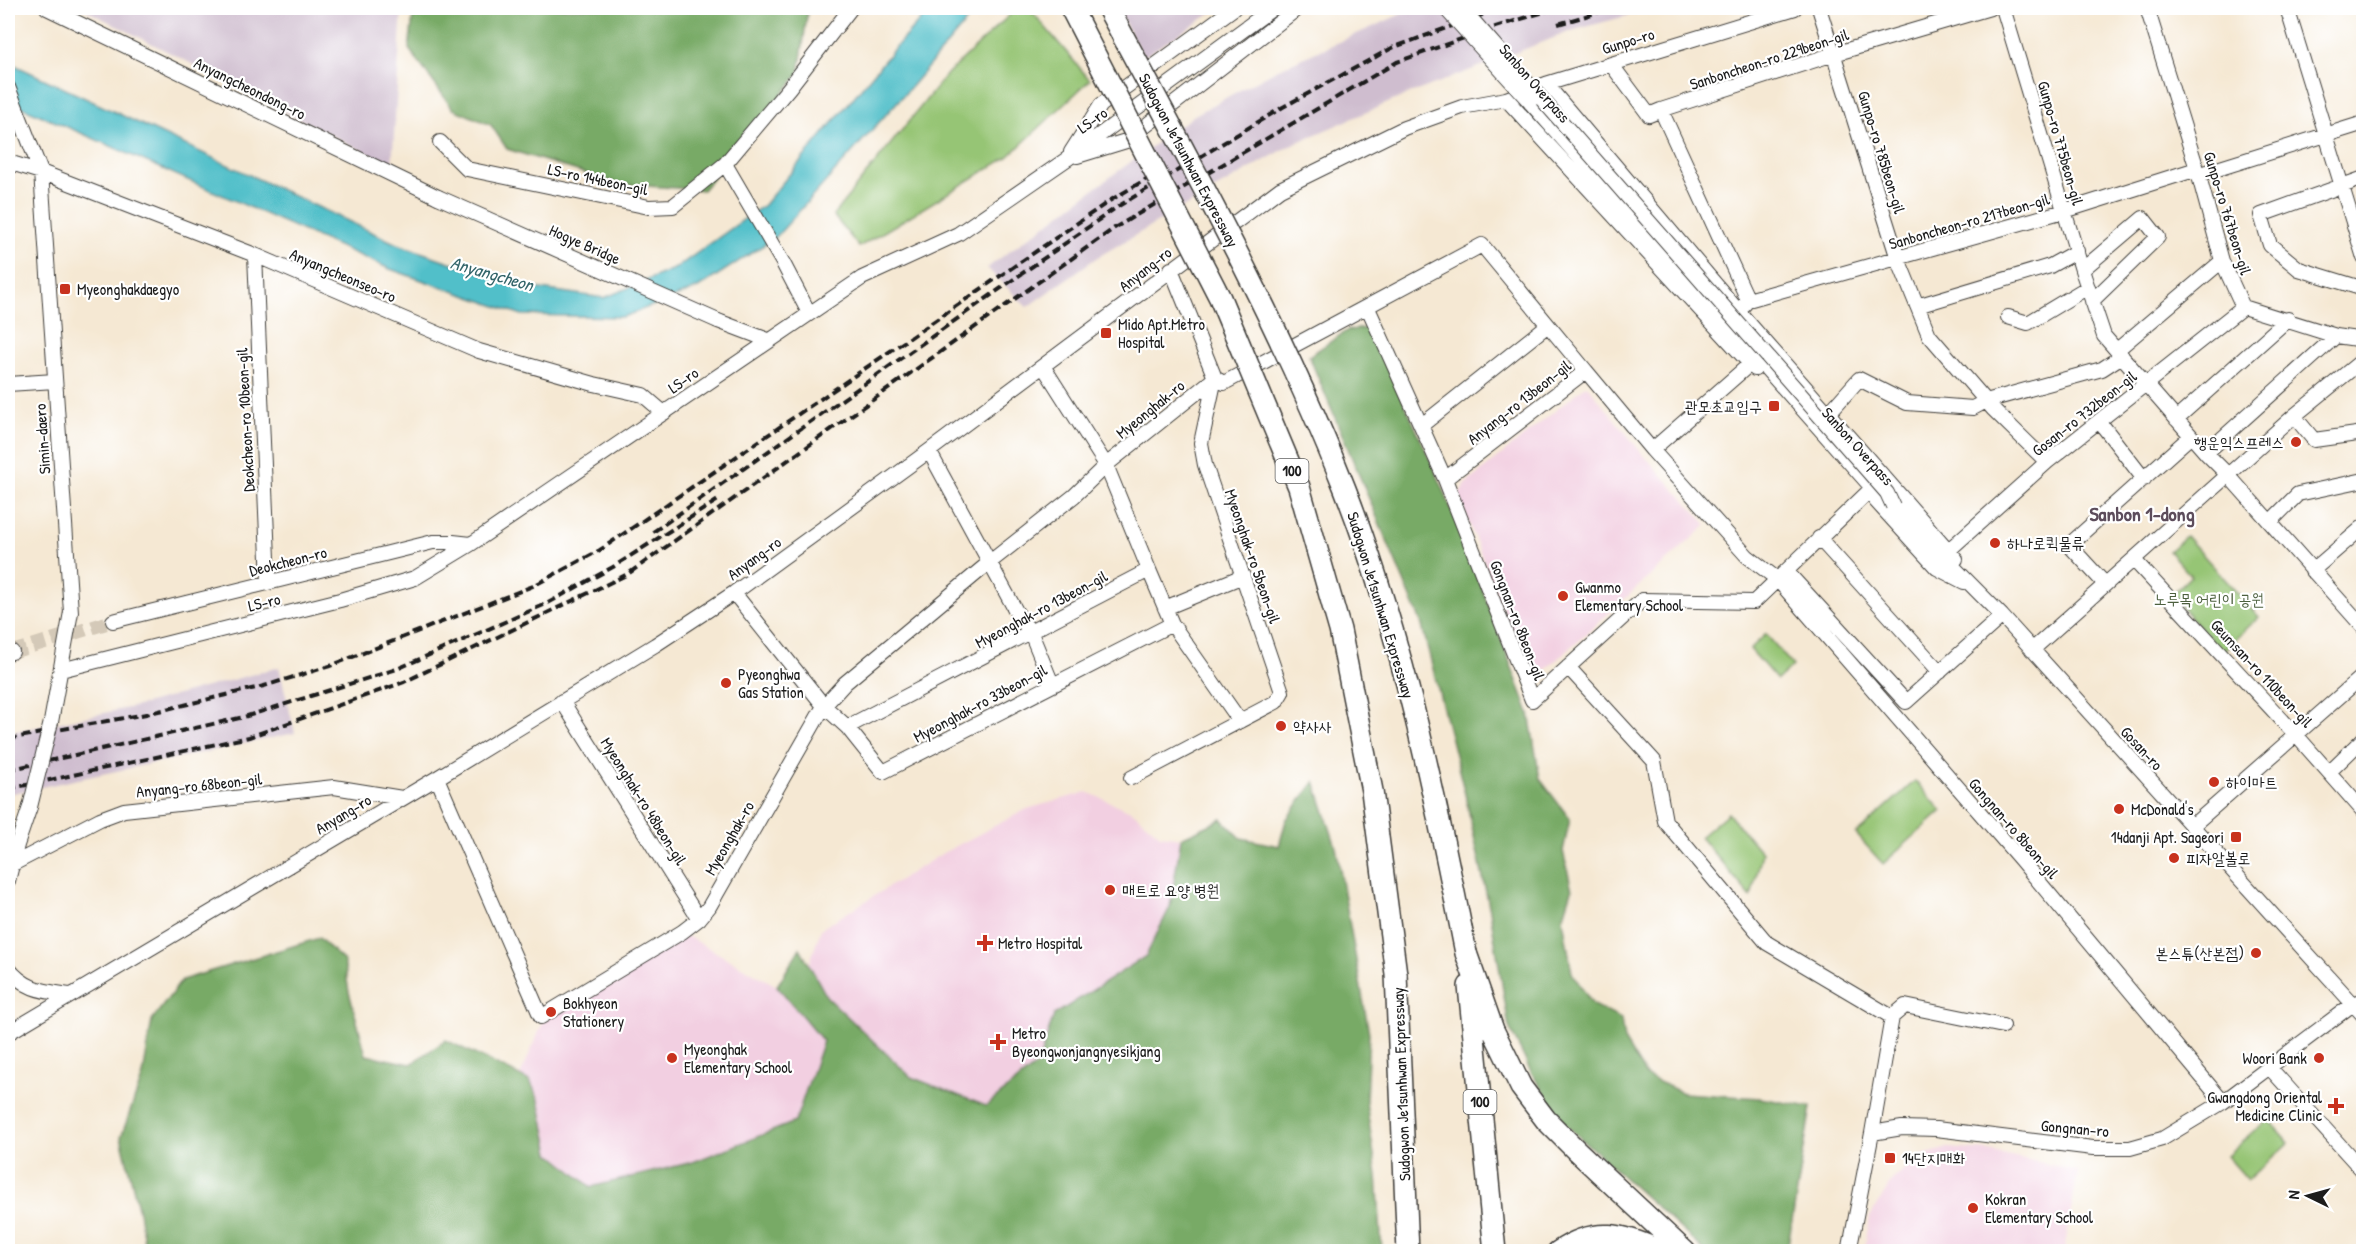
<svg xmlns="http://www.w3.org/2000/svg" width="2371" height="1259" viewBox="0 0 2371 1259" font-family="'Patrick Hand','Poor Story',sans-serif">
<rect width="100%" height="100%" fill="#fff"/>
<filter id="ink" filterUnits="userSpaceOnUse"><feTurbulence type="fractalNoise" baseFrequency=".0167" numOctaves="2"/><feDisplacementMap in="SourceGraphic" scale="12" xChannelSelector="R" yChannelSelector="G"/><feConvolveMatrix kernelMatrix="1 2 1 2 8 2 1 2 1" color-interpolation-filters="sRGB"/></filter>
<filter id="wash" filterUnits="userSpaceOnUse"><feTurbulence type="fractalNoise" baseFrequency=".008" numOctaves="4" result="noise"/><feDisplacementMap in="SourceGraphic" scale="24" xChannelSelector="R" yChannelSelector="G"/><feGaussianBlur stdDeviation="1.35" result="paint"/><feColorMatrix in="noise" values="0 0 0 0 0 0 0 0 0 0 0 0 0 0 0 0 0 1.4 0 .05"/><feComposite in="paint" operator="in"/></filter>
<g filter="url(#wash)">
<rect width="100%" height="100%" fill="#f5e8d3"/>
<!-- built -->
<path fill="#f2cfe1" d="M1587,385l53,66 67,74 -164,147 -13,1 -5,-6 -67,-172 10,-13z
M1087,792l46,20 27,23 21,3 -11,69 -24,49 -92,59 -16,49 -52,42 -75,-29 -84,-80 -18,-32 12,-36 122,-76 84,-44z
M685,935l92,51 46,55 -28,81 -102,40 -102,25 -41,-34 -11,-53 -19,-24 24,-56z
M1948,1148l40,3 90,20 -14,80h-200l6,-34 22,-37 31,-25z"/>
<!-- industrial -->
<path fill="#cfbdcf" d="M82,8h320l-10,158z
M1117,8h102l-76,49z
M1415,8h241l-82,22 -170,66 -111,48 -197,114 -69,49 -40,-39 206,-152 85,-47z
M279,667l16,66 -287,61v-61l130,-27z"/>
<!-- green -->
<path fill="#96c574" stroke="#597048" stroke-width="1.5" d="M1017,8h12l61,72 -82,77 -149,90 -26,-32 115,-142z
M2186,536l73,81 -37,35 -51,-57 20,-19 -22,-25z
M1766,634l27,32 -16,14 -27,-31z
M1915,781l27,30 -59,53 -27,-30z
M1728,813l34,40 -11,44 -51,-60z
M2268,1119l21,24 -41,37 -21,-24z"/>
<!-- forest -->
<path fill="#78aa66" stroke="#4a6341" stroke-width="1.5" d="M414,8h394l-9,66 -96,116 -84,-6 -112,-35 -16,-24 -38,-16 -44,-60z
M1370,328l73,160 49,127 37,98 11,66 30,40 -7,32 9,39 -9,29 9,54 21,32 28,14 3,21 22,36 37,17 77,5 51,9 -24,144h-82l-141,-128 -32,-49 -23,-47 -19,-116 -25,-117 -44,-172 -112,-266 39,-26z
M1315,781l21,66 33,186 -3,69 11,73 5,76 -1231,1 -6,-4 -6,-36 -18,-75 22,-62 9,-55 30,-40 137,-42 25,23 5,31 17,63 45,9 35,-24 84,41 9,19 11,53 41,34 102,-25 102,-40 28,-81 -46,-55 23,-38 27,49 84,80 75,29 52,-42 16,-49 92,-59 24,-49 11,-69 41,-19 19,19 38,8 7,-26z"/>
<!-- water -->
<path fill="#51bfc9" stroke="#366e72" stroke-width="1.5" d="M931,8h47l-69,81 -133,148 -78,51 -75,29 -101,-2 -132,-46 -382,-168v-39l389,182 123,42 84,12 72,-30 88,-63 129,-155z"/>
</g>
<g filter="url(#ink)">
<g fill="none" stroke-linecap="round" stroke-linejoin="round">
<!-- minor-tunnel -->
<path stroke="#d4c9b8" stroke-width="14" stroke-dasharray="14 7" stroke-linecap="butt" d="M12,652l101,-31"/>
<defs>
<path id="minor" d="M47,8l391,189
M1819,8l79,251 31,76 64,74 54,53
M2003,8l79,262 22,66 102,117 22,22 136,153
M2147,8l50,161 25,92 21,46 93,29 28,4
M2287,8l77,250
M1611,64l38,51 12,-5 87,190 -4,5
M1546,84l193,228 217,247
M8,87l33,85 30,440 -20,110
M1506,99l249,270
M1530,102l352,397 11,7 109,110 362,400
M1661,110l173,-56 156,-46
M440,142l27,27 182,38 24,-1 52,-42 64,-76 62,-80
M1071,152l30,-47 133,-97
M1077,156l49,-15 172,-133
M8,162l33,10 214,83 224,96 115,33 49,11 21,18
M725,164l58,99 26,50
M2198,175l166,-52
M2364,178l-103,37 9,30 29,24 65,20
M255,255l14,327
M1171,269l44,109 9,5 258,-138 104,126 -141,108
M2082,270l61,-52 15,19 -66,64
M1748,300l316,-89 133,-42
M1917,306l133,-40 27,-15
M1368,308l77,171 87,221 110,-100 112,2 114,-110
M2008,317l20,6 60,-36
M718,321l50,19
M2117,350l105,-89
M1586,371l66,79 95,106 30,23 243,280 203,243
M8,384l47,-3
M1828,414l31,-35 48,24 66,5 13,-7 116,-32 20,-13
M2294,416l20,24 50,-7
M2176,419l112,-100
M2099,421l45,58
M1422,425l126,-100
M1652,450l98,-86
M929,451l88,162 14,20 21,51
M2206,453l130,-117
M1875,500l62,68 27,14
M2270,522l28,-28 66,-14
M1819,538l121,134
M1950,549l97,-87 196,-155
M2134,560l162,175 68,77
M1149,570l23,54 68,97
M1786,571l120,131 96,-86
M2312,571l52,-45
M2105,584l-36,-39 122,-109
M734,593l90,113 23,21 36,45 289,-148
M1165,608l78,-32
M113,621l320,-79h20l18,2
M2032,650l262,-234 70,-57
M8,653l4,-1
M1568,667l86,94 11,60 102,122 125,74 -20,116
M61,670l279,-70 75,-22 56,-34 391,-266 96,-44 109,-75 206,-151
M562,701l137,218
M847,727l302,-157 -43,-105 -63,-99
M2329,772l35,-34
M437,778l104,239 141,-85 17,-13 10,-12 115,-201 21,-23 145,-121 84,-66 32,-31 109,-87
M1131,778l145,-76 6,-10 -77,-227 -4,-22 14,-65
M2192,826l172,-151
M11,865l89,-46 24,-9 210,-23 68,11
M8,881l9,-36 13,-38
M8,968c18,23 36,23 63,27
M1892,1017l13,-11 98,20
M8,1033l429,-255 218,-133 79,-52 195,-142 351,-262 124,-61 58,-21 44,-8 40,-15 249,-76
M2269,1067l95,105
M1849,1252l23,-119 30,-5 34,1 157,19h37l32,-9 61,-37 130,-98 11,-4"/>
<path id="highway" d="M1466,953l27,77 28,57 25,33 31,31 108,101
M1396,974l12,278
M1469,986l26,266
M1558,1252c37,-26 65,-18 104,0"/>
</defs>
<!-- minor casing -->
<use href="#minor" stroke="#3d3b37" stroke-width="16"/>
<!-- highway casing -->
<use href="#highway" stroke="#3d3b37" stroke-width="24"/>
<!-- minor -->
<use href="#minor" stroke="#fff" stroke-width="14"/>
<!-- highway -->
<use href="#highway" stroke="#fff" stroke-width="21"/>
<!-- rail -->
<path stroke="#1c1c1c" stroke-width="4" stroke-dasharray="9 4.5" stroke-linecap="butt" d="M1558,24l55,-16
M653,532l464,-325 166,-100 109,-59 109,-40
M8,739l138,-25 118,-28 66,-20 203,-80 67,-36 511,-350 44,-26
M8,770l236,-53 153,-48 151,-66 65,-36 105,-67
M8,789l241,-52 155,-55 224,-108 488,-347 281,-165 95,-34 65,-20"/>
<defs>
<path id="minor-bridge" d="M1445,8l85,94
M1462,8l425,485 6,13
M438,197l280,124
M30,807l21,-85"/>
<path id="highway-bridge" d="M1071,8l149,290 79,189 41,143 32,161 24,183
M1108,8c84,158 171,314 237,481 58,149 90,307 121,464"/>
</defs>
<!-- minor-bridge casing -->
<use href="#minor-bridge" stroke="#3d3b37" stroke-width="16" stroke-linecap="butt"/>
<!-- highway-bridge casing -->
<use href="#highway-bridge" stroke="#3d3b37" stroke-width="24" stroke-linecap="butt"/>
<!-- minor-bridge -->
<use href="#minor-bridge" stroke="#fff" stroke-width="14"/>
<!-- highway-bridge -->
<use href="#highway-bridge" stroke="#fff" stroke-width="21"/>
</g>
</g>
<!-- markers -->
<g fill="#c8321e" stroke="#fff" stroke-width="2">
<rect x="59" y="283" width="12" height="12" rx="3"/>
<rect x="1100" y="327" width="12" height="12" rx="3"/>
<rect x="1768" y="400" width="12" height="12" rx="3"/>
<circle cx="2296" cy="442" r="6"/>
<circle cx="1995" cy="543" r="6"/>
<circle cx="1563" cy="596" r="6"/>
<circle cx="726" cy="683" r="6"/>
<circle cx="1281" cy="726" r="6"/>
<circle cx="2214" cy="782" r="6"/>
<circle cx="2119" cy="809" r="6"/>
<rect x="2230" y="831" width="12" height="12" rx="3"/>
<circle cx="2174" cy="858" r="6"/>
<circle cx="1110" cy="890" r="6"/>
<path d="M982 934h6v6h6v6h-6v6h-6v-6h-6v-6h6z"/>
<circle cx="2256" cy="953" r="6"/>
<circle cx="551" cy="1012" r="6"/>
<path d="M995 1033h6v6h6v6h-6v6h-6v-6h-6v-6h6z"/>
<circle cx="672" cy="1058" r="6"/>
<circle cx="2319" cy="1058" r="6"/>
<path d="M2333 1097h6v6h6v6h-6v6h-6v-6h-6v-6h6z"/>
<rect x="1884" y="1152" width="12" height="12" rx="3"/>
<circle cx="1973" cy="1208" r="6"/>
</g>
<g text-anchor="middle" stroke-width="4.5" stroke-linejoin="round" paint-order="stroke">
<!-- shield labels -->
<g fill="#fff" stroke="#606060" stroke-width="1.5">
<rect x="1275.5" y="459" width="33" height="24" rx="4.5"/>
<rect x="1463.5" y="1090" width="33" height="24" rx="4.5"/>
</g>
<g font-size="15" font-weight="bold" fill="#1c1c1c">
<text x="1292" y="476">100</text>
<text x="1480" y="1107">100</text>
</g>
<!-- street labels -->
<g font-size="16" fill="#1c1c1c" stroke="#fff">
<text transform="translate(1628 41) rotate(-17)" y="6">Gunpo-ro</text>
<text transform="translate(1769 59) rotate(-18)" y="6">Sanboncheon-ro 229beon-gil</text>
<text transform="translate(1535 83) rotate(49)" y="6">Sanbon Overpass</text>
<text transform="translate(250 88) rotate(26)" y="6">Anyangcheondong-ro</text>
<text transform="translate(1092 120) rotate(-36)" y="6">LS-ro</text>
<text transform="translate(2061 143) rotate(74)" y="6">Gunpo-ro 775beon-gil</text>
<text transform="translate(1882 152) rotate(73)" y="6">Gunpo-ro 785beon-gil</text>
<text transform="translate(1189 160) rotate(62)" y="6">Sudogwon Je1sunhwan Expressway</text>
<text transform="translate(598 179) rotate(12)" y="6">LS-ro 144beon-gil</text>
<text transform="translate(2228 213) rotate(73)" y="6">Gunpo-ro 767beon-gil</text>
<text transform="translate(1969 221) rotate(-16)" y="6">Sanboncheon-ro 217beon-gil</text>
<text transform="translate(585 244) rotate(24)" y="6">Hogye Bridge</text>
<text transform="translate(1145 269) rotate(-38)" y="6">Anyang-ro</text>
<text transform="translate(343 275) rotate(23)" y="6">Anyangcheonseo-ro</text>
<text transform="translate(683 380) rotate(-35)" y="6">LS-ro</text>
<text transform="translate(1519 402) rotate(-38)" y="6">Anyang-ro 13beon-gil</text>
<text transform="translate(1150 409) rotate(-39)" y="6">Myeonghak-ro</text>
<text transform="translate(2084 413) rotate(-38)" y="6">Gosan-ro 732beon-gil</text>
<text transform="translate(245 420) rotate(-93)" y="6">Deokcheon-ro 10beon-gil</text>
<text transform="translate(42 439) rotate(-94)" y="6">Simin-daero</text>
<text transform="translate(1858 446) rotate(48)" y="6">Sanbon Overpass</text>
<text transform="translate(1253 556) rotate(71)" y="6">Myeonghak-ro 5beon-gil</text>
<text transform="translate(754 558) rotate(-36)" y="6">Anyang-ro</text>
<text transform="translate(288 561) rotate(-14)" y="6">Deokcheon-ro</text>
<text transform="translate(264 602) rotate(-14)" y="6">LS-ro</text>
<text transform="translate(1381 605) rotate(73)" y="6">Sudogwon Je1sunhwan Expressway</text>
<text transform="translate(1041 609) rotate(-28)" y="6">Myeonghak-ro 13beon-gil</text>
<text transform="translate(1518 620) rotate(69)" y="6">Gongnan-ro 8beon-gil</text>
<text transform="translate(2262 673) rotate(47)" y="6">Geumsan-ro 110beon-gil</text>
<text transform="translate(980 703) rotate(-28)" y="6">Myeonghak-ro 33beon-gil</text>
<text transform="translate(2142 748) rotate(47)" y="6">Gosan-ro</text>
<text transform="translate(199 785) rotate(-6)" y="6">Anyang-ro 68beon-gil</text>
<text transform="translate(644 801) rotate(58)" y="6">Myeonghak-ro 48beon-gil</text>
<text transform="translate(343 814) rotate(-31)" y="6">Anyang-ro</text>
<text transform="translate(2014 828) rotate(49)" y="6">Gongnan-ro 8beon-gil</text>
<text transform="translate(729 838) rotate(-60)" y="6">Myeonghak-ro</text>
<text transform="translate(1401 1084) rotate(-92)" y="6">Sudogwon Je1sunhwan Expressway</text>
<text transform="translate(2075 1128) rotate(5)" y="6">Gongnan-ro</text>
</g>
<!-- poi labels -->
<g font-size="16" fill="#1c1c1c" stroke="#fff" text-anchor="start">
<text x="77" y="295">Myeonghakdaegyo</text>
<text x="1118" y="330">Mido Apt.Metro<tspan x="1118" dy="18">Hospital</tspan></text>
<text x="1762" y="412" text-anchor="end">관모초교입구</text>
<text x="2284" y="448" text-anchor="end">행운익스프레스</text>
<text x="2007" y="549">하나로퀵물류</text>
<text x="1575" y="593">Gwanmo<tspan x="1575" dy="18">Elementary School</tspan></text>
<text x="738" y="680">Pyeonghwa<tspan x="738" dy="18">Gas Station</tspan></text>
<text x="1293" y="732">약사사</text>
<text x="2226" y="788">하이마트</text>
<text x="2131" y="815">McDonald's</text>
<text x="2224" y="843" text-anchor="end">14danji Apt. Sageori</text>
<text x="2186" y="864">피자알볼로</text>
<text x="1122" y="896">매트로 요양 병원</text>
<text x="998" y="949">Metro Hospital</text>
<text x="2244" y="959" text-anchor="end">본스튜(산본점)</text>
<text x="563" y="1009">Bokhyeon<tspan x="563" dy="18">Stationery</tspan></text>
<text x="1012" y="1039">Metro<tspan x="1012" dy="18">Byeongwonjangnyesikjang</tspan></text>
<text x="684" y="1055">Myeonghak<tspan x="684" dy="18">Elementary School</tspan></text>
<text x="2307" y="1064" text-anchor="end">Woori Bank</text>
<text x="2322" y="1103" text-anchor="end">Gwangdong Oriental<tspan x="2322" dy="18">Medicine Clinic</tspan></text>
<text x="1902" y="1164">14단지매화</text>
<text x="1985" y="1205">Kokran<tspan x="1985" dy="18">Elementary School</tspan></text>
</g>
<!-- park labels -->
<g font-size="16" fill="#4d603f" stroke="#fff">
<text x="2209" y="605">노루목 어린이 공원</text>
</g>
<!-- water labels -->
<g font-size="18" font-style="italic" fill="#34656a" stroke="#fff">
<text transform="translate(492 274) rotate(16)" y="6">Anyangcheon</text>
</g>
<!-- quarter labels -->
<g font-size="20" font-weight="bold" fill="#5d4d5c" stroke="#fff">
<text x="2142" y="521">Sanbon 1-dong</text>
</g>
</g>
<!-- margin -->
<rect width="2371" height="1259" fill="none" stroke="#fff" stroke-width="30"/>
<!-- north arrow -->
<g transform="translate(2308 1196) rotate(275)" stroke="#ffffff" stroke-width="4.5" paint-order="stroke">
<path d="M0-4.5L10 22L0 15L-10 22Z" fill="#1c1c1c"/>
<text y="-9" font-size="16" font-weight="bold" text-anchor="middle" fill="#1c1c1c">N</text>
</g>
</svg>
